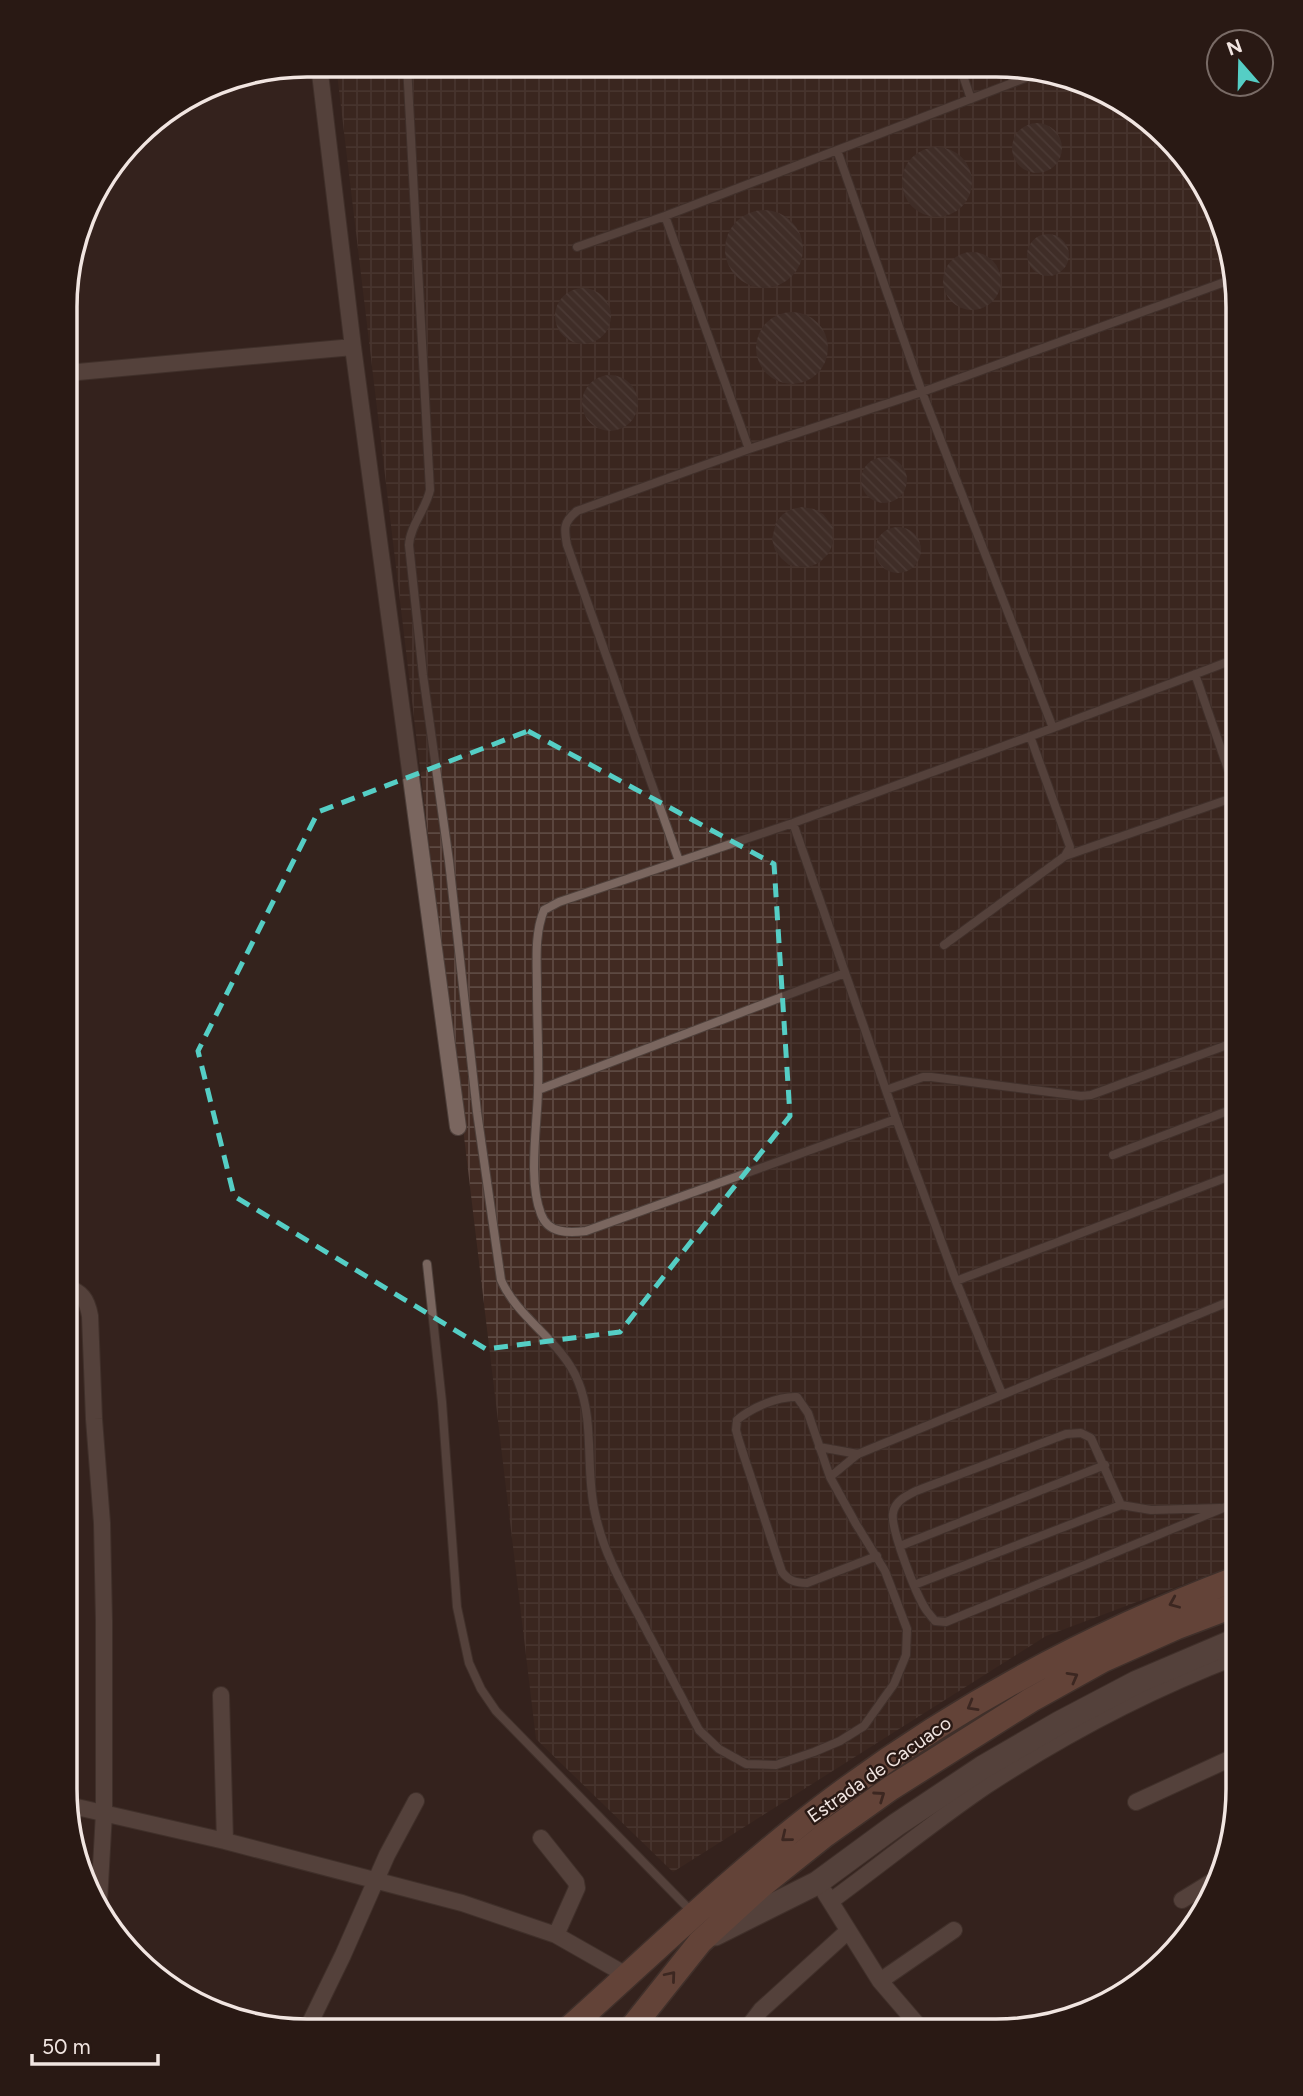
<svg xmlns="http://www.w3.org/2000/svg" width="1303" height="2096" viewBox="0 0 1303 2096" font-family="Figtree,sans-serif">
<defs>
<pattern id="industrial-grid" width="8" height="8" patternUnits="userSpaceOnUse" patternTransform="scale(1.75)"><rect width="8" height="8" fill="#412a22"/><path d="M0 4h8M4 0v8" fill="none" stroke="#5d4942"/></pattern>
<pattern id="building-back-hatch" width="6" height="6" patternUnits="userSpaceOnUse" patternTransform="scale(1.75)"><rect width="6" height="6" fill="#4c3a34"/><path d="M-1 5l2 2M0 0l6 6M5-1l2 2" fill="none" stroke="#665651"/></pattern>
</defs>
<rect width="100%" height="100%" fill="#34231d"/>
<!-- industrial -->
<path fill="url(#industrial-grid)" d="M336,65l692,2 116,48 76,100 18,92v1257l-192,72 -373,236 -137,-133z"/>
<!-- building -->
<path fill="url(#building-back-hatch)" d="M1012 148a25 25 0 1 1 50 0a25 25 0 1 1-50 0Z
M902 182a35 35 0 1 1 70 0a35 35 0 1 1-70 0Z
M725 249a39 39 0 1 1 78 0a39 39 0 1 1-78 0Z
M1027 255a21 21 0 1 1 42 0a21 21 0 1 1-42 0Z
M943 281a29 29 0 1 1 58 0a29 29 0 1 1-58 0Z
M555 316a28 28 0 1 1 56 0a28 28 0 1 1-56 0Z
M756 348a36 36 0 1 1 72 0a36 36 0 1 1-72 0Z
M582 403a28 28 0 1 1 56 0a28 28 0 1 1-56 0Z
M861 480a23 23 0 1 1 46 0a23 23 0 1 1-46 0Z
M802,507l12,2 9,5 11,14 -2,1 1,14 -4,10 -9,9 -10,5h-10l-11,-2 -8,-7 -6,-8 -3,-11 4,-17 7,-8 9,-5z
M875 550a23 23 0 1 1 46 0a23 23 0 1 1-46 0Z"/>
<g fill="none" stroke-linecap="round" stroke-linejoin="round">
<defs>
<path id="service" d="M407,65l23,425c-4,19 -20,36 -21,55l14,130 26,186 28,251 24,168c17,39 60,60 77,101 17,41 7,89 17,132 8,38 26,70 44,103 20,38 40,76 60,114l20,19 27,15 30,1 38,-13 26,-11 24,-15 30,-42 12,-29 1,-26 -22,-58 -29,-47 -26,-47 -22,-64 -11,-16c-19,-1 -46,11 -60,23l-1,10 3,11 43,131c7,9 14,11 25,11l70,-27
M960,67l11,32
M837,150l85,242 131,336
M665,216l84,233
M577,247l88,-31 376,-144
M1195,674l43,124
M793,823l103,296 60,162 46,113
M1065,856l173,-60
M679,861l-112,-316c-3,-16 -4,-23 10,-34l172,-62 173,-57 311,-113
M944,945l121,-89 5,-9 -40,-111
M538,1090l307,-117
M886,1090l37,-13h8l150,19 10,-1 147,-54
M896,1119l-310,112c-17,2 -38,3 -45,-17 -13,-33 -4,-87 -3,-123 1,-34 -1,-68 -1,-102 0,-27 -3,-54 7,-79l15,-8 234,-79 260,-95 185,-70
M1113,1155l125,-48
M427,1264l15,138 15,205 12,56 12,26 15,22 196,201
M956,1281l282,-108
M819,1447l39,7
M830,1477l28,-23 380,-156
M1220,1508l-69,2 -30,-5 -30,-67 -10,-5 -15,1 -150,57c-10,5 -21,10 -23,22 -3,15 23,81 32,95 3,5 7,9 10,13l11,1 292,-120
M900,1546l205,-81
M914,1585l207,-80"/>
<path id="minor" d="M319,65l34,282 105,780
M67,373l286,-26
M65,1287c17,5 22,12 25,29l4,103 8,104 2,98v192l-5,89
M221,1695l4,146
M1136,1802l102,-47
M68,1805l157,36 237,62 94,32 72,41
M541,1838l35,44 1,6 -21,47
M825,1893l55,88 43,50
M1182,1900l39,-24
M831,1901c52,-38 102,-79 155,-115 79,-52 163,-96 252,-130
M880,1981l74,-51
M307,2029l36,-74 44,-100 29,-54
M745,2031l16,-21 87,-79"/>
<path id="secondary" d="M715,1934l102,-51 79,-58 87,-58 76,-44 78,-41 101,-43"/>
<path id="primary" d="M567,2030c84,-75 165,-154 255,-223 126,-96 268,-173 416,-229
M630,2030l70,-88 60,-55 65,-52 66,-47 140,-88 72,-40 74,-33 61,-23"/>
</defs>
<!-- service casing -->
<use href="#service" stroke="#4e403b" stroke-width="10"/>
<!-- minor casing -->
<use href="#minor" stroke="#4e403b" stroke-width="18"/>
<!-- secondary casing -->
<use href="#secondary" stroke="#4e403b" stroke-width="25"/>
<!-- primary casing -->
<use href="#primary" stroke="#4e403b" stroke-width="27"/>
<!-- service -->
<use href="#service" stroke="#7a665f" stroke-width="8"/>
<!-- minor -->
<use href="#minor" stroke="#7a665f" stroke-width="16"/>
<!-- secondary -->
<use href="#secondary" stroke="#7a665f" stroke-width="23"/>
<!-- primary -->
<use href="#primary" stroke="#9c6b5a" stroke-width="24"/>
</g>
<!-- one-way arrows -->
<defs><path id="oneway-chevron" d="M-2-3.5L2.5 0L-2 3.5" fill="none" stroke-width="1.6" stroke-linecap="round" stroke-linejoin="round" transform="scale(1.75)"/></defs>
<g stroke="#462e26">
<use href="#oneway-chevron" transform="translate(1174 1603) rotate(157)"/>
<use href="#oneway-chevron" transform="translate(1073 1677) rotate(-29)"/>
<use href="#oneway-chevron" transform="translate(972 1706) rotate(150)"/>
<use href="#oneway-chevron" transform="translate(880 1796) rotate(-35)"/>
<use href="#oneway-chevron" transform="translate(786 1837) rotate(141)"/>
<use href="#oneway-chevron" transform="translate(671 1976) rotate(-50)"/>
</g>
<!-- marked area -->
<path d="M0 0H1303V2096H0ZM528,731l246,133 16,252 -170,216 -134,17 -252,-153 -36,-145 120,-239z" fill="#34231d" fill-opacity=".55" fill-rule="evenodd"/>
<path fill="none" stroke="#55cec5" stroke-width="5" stroke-dasharray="14 9" stroke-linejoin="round" d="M528,731l246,133 16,252 -170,216 -134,17 -252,-153 -36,-145 120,-239z"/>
<g text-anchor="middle" stroke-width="5" stroke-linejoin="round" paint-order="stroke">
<!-- street labels -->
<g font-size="19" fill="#f1e5e1" stroke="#291914">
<text transform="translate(879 1769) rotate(-35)" y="7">Estrada de Cacuaco</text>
</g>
</g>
<!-- crop -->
<path d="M0 0H1303V2096H0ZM307 77H996A230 230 0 0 1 1226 307V1789A230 230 0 0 1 996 2019H307A230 230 0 0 1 77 1789V307A230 230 0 0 1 307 77Z" fill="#291914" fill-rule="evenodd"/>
<path fill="none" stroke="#f1e5e1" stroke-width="3.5" d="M307 77H996A230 230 0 0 1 1226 307V1789A230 230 0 0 1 996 2019H307A230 230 0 0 1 77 1789V307A230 230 0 0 1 307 77Z"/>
<!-- north arrow -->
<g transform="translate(1240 63) rotate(340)"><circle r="33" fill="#291914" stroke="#796b66" stroke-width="2"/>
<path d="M0-5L12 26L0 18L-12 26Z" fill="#55cec5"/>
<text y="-10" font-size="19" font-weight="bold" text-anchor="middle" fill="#f1e5e1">N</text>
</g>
<!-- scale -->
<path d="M32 2054v10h126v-10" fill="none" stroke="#f1e5e1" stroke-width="3.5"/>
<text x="42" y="2054" font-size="21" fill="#f1e5e1" stroke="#291914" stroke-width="5" paint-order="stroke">50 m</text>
</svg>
